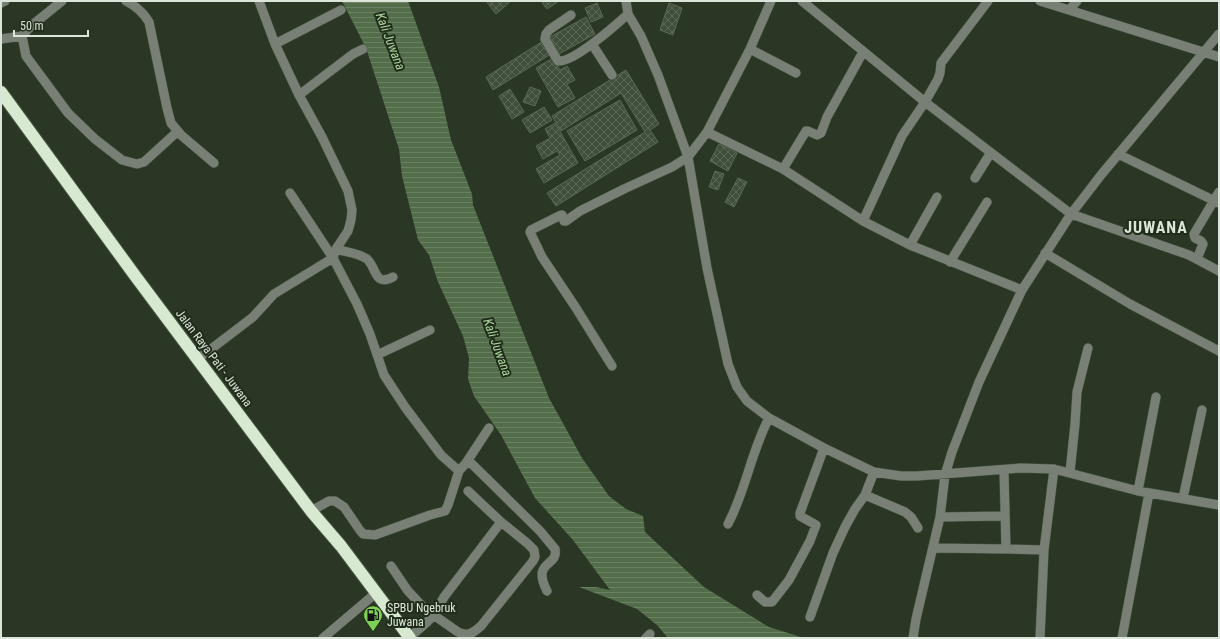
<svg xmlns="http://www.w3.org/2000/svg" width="1220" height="639" viewBox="0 0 1220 639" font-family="'Roboto Condensed',sans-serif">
<defs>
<pattern id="water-rules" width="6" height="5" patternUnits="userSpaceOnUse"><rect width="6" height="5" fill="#536c49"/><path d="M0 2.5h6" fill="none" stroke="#6b8163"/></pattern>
<pattern id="building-cross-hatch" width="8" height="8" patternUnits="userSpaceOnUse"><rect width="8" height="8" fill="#404f3b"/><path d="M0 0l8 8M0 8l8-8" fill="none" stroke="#5b6857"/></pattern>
</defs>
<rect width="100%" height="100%" fill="#2a3724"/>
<!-- water -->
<path fill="url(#water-rules)" d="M342,1h66l31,86 12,53 21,54 1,11 76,193 15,27 18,33 27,38 17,13 17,7 2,16 59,55 65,40 35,11h-136l-11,-13 -20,-16 -58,-22h17l14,3 -37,-50 -38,-42 -34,-63 -27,-39 -6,-17 1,-21 -6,-22 -25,-54 -9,-27 -11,-15 -16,-64 -3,-27 -33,-101z"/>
<!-- building -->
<path fill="url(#building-cross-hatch)" stroke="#596953" d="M486,1h25l-15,13z
M545,1h14l-12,8 -5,-6z
M597,3l6,14 -12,5 -6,-14z
M669,3l13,5 -9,27 -13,-5z
M586,17l9,17 -36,20 -9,-17z
M543,41l8,13 -58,36 -7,-13z
M553,58l7,12 7,-4 8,14 -8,4 8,14 -17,9 -22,-39z
M626,70l33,54 -9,6 8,12 -102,64 -9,-13 98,-61 -24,-39 -60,38 -9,-15z
M530,87l11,4 -6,15 -12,-4z
M510,89l14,23 -12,7 -13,-23z
M620,100l17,30 -52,31 -18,-30z
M544,107l8,13 -22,13 -8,-13z
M555,123l23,40 -34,20 -8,-14 24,-14 -3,-4 -14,8 -7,-13 14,-8 -5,-9z
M719,144l18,9 -9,18 -18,-10z
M715,171l9,3 -6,16 -9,-3z
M738,178l9,4 -13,25 -9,-5z"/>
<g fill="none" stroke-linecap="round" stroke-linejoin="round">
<defs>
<path id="minor" d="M126,1c10,5 17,11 23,21l18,86 4,15 10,12 33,28
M626,1l2,13 13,22 17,39 30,82 19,111 21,96 9,23 10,14 22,17 55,30 50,24 27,4h16l103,-8 34,1 84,22 81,14
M802,1l123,101 146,112 118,41 30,16
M1040,1l179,56
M1,3l4,-2
M1070,9l7,-8
M571,15l-22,15 -3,4 -1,5 10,17 3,5c15,2 58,-36 70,-47
M22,36l4,20 42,57 27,26 27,21 15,4 7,-2 33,-30
M1,39l21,-3 9,-10 31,-25
M275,44l66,-34
M592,44l20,31
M750,49l46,24
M299,95l54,-41 10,-5
M707,132l76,37 80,52 47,24 27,-48
M1118,154l101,49
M783,169l23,-38h2l9,4 4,-2 6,-16 36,-65
M975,178l15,-24
M290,193l43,65 24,46 13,30 14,41 21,32 36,48 18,16 7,-8 6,1 68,67 15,18c4,18 -24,11 -8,42
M863,221l39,-85 23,-34 13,-23 2,-6 1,-10 47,-62
M910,245l112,45
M336,249c9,3 23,4 31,10 10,9 7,28 26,18
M1045,253l85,51 89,47
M1197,259l6,-15 -2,-3 -6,-3 -1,-4 25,-42
M950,262l37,-60
M377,355l53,-25
M198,359l55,-42 21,-23 59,-36 3,-9 12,-18 3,-11 1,-10 -4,-19 -26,-54 -23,-42 -24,-51 -16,-43
M612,366l-36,-58 -34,-51 -12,-25 1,-2 30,-15h1l2,6h2l14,-10 44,-22 48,-22 16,-10 19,-25 43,-83 21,-48
M466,463l23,-35
M1004,471l2,78 38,1 -4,88
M1070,472l5,-48 2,-32 11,-44
M1138,491l18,-94
M865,495l40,17 6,5 7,11
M1183,498l19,-88
M311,511l18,-10h6l9,6 15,22 4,5 12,1 55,-20 15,-4 3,-6 11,-34
M940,517l65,-1
M728,524c18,-34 23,-72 41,-106
M933,548l73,1
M1044,550l10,-81
M391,566l17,25 17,18 33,23c10,5 15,1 23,-6l52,-65 2,-4 -1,-7 -7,-7 -26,-21 -33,-31
M757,595l8,7h7l17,-22 21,-39 6,-16 -16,-9v-3l24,-65
M810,617l23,-64 12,-26 10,-18 10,-14 9,-23
M410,637l16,-14 8,-8 10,-18 57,-75
M323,638l53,-45
M646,638l4,-4
M913,638l3,-19 24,-102 5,-42 7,-23 27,-70 43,-92 49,-76 30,-39 118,-141
M1122,638l27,-145"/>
<path id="highway" d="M1,92l135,185 175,234 30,35 69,92"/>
</defs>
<!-- minor casing -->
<use href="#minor" stroke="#465341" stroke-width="10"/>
<!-- highway casing -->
<use href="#highway" stroke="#465341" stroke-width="14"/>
<!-- minor -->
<use href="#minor" stroke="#787f75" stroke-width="9"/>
<!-- highway -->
<use href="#highway" stroke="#d7e9d0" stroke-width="12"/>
</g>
<!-- icons -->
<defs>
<symbol id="fuel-pin" viewBox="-11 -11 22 30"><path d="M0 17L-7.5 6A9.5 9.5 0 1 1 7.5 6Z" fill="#7cd154" stroke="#202d1a"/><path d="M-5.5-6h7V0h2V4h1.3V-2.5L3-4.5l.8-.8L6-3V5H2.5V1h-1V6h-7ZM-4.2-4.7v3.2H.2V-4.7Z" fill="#111"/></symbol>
</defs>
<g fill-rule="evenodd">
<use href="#fuel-pin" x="362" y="604" width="22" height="30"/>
</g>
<g text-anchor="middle" stroke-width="4" stroke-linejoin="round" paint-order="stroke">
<!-- street labels -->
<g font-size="12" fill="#dce5d9" stroke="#202d1a">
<text transform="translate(214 358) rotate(53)" y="4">Jalan Raya Pati - Juwana</text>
</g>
<!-- poi labels -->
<g font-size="12" fill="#dce5d9" stroke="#202d1a" text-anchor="start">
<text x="387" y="612">SPBU Ngebruk<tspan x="387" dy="14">Juwana</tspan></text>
</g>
<!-- water labels -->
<g font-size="13" font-style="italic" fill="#aed79d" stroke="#202d1a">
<text transform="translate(391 41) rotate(69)" y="5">Kali Juwana</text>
<text transform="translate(498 347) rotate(70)" y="5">Kali Juwana</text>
</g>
<!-- district labels -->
<g font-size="16" font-weight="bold" letter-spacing="1" fill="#dce5d9" stroke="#202d1a">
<text x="1156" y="233">JUWANA</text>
</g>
</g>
<!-- border -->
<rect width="1220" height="639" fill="none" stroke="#dce5d9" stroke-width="4"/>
<!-- scale -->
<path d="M14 30v6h74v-6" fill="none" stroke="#dce5d9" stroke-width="2"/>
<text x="20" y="30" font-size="12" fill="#dce5d9" stroke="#202d1a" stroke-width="3" paint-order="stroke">50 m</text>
</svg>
